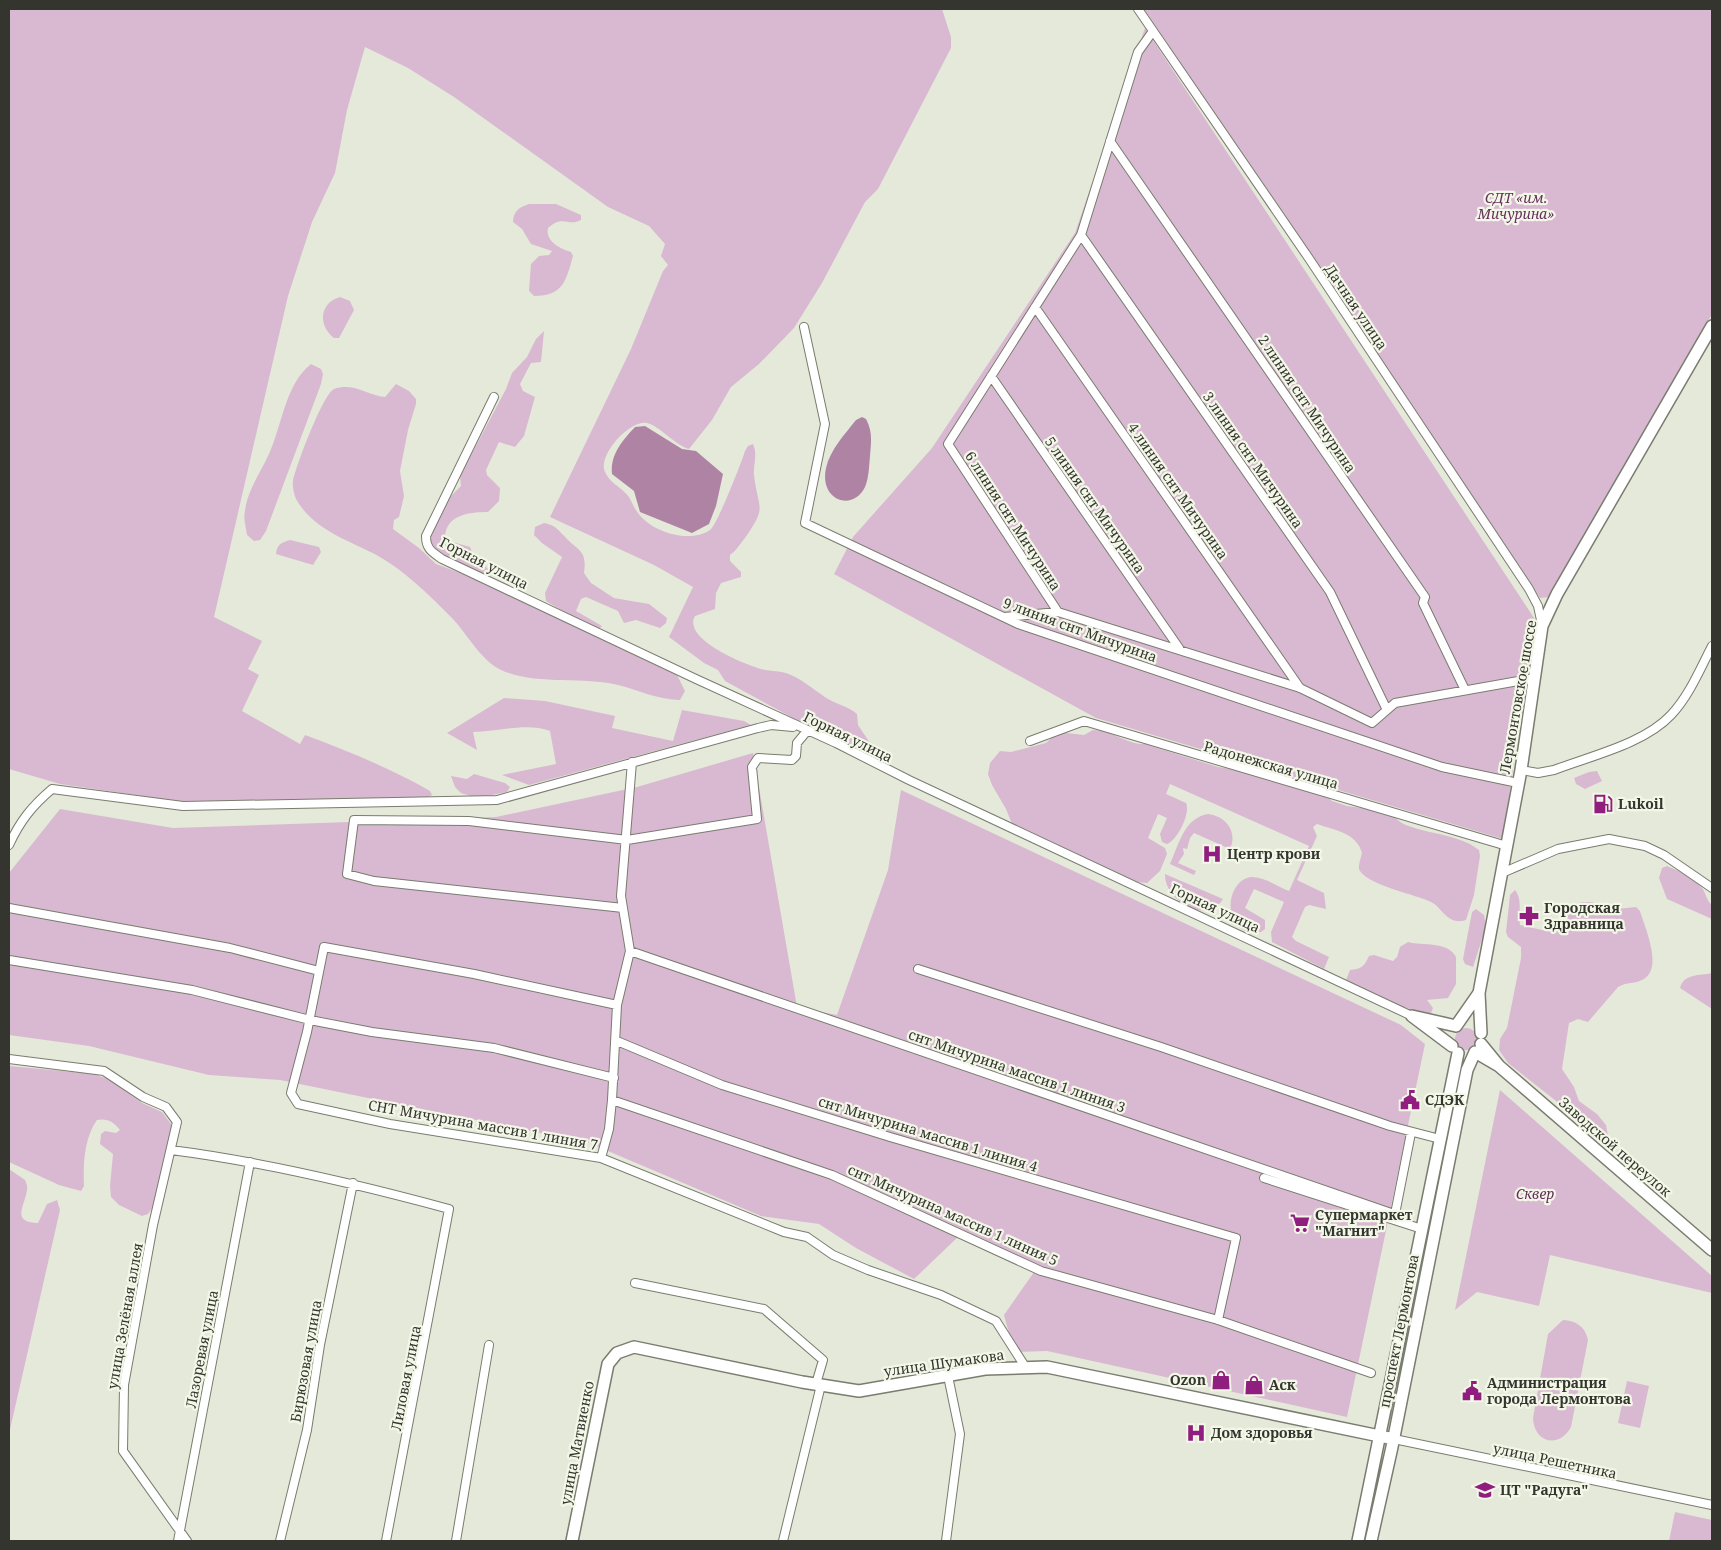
<svg xmlns="http://www.w3.org/2000/svg" width="1721" height="1550" viewBox="0 0 1721 1550" font-family="'Noto Serif',serif">
<rect width="100%" height="100%" fill="#e5e9da"/>
<!-- green -->
<path fill="#d9b9d1" d="M9,9h933l9,28v11l-73,141 -13,13 -43,81 -28,45 -35,36 -28,23 -19,33 -23,29c-16,-5 -29,-23 -42,-26 -17,-3 -46,29 -43,46 4,14 17,17 25,28 3,5 5,11 9,16 14,19 51,31 72,17 7,-5 31,-66 35,-79l3,-5 5,-2c5,11 0,21 1,31 4,35 14,30 -9,63 -5,6 -9,13 -15,17v6l11,11v5l-20,6 -5,10 -1,16 -20,7c-13,23 49,48 66,53 10,3 20,1 30,6 14,6 25,17 39,25 9,5 19,7 27,14l1,11 12,18 -2,5 -4,3 -10,-4 -61,-29 -68,-37 -7,-11 -14,-7 -35,-26 24,-50 -39,-22 -104,-48 81,-168 32,-78 5,-6 -7,-9 4,-12 -16,-18 -41,-19 -154,-110 -46,-29 -43,-21 -18,63 -12,63 -23,49 -24,74 -74,321 48,24 -14,28 11,6 -17,36 58,33 5,-9c43,16 85,33 125,56l2,4 -4,2 -245,5 -123,-18 -51,-15z
M1144,9h568v305l-161,283 -11,1 -190,-285z
M1145,28l389,590 -31,221 -407,-121 -262,-144 19,-37 79,-89 143,-215z
M529,204h27l25,11v5c-13,7 -18,-6 -33,8 -3,13 12,21 23,24l2,4c-7,25 -10,40 -39,40l-5,-5 2,-27 8,-8 10,-1 3,-4 -21,-7 -9,-15 -9,-7c0,-11 7,-15 16,-18z
M340,297l10,4 4,9 -15,28h-5c-16,-12 -15,-35 6,-41z
M544,331l-3,31 -10,1 -11,21 3,7 12,6 -11,39 -9,11 -16,-5 -13,28 1,5 13,13 -1,13 -11,11c-17,0 -42,2 -43,25l4,4 21,6 5,13 14,9 -2,7 -6,-1 -41,-20 -8,-8 -2,-8 17,-39 14,-14 -1,-10 46,-87 6,-16 15,-16 9,-18z
M311,364l10,5 2,5 -2,10 -55,147 -6,9 -6,1 -7,-6c-1,-8 -4,-16 -2,-24 2,-19 14,-36 22,-53 15,-29 17,-73 44,-94z
M396,384l13,7 7,8v5l-8,26 -8,41 4,25 -5,21 -5,3 -1,9 26,19 17,16 27,10 214,101 8,16 -5,9c-22,0 -41,-10 -62,-15 -38,-9 -85,1 -119,-16 -20,-11 -33,-37 -48,-52 -18,-18 -39,-39 -60,-53 -31,-22 -74,-28 -95,-65 -2,-5 -4,-13 -3,-18 3,-15 30,-87 41,-92 19,-7 33,6 51,8z
M544,523c12,2 15,8 23,16 13,13 20,12 17,34l7,10 23,15 35,6 18,14 -1,5 -6,5 -24,-8 -12,3 -6,-12 -32,-14 -5,2 -5,12 26,15 -3,3 -28,-13 -25,-15 -1,-8 17,-36 -20,-14 -8,-8 1,-8z
M290,540l29,7 2,5 -8,13 -37,-11c1,-10 5,-11 14,-14z
M504,698l41,3 70,15 -3,12 61,13 9,-31 62,11 7,4 -222,60 -27,-10 54,-11 -6,-33c-24,-9 -51,1 -77,1l4,18 -30,-17z
M1093,730c19,0 34,15 52,14l73,23 21,3 17,-2 12,3 53,19 11,11 15,5 15,2 9,-6c19,4 21,17 35,23 20,8 44,9 64,19l9,6 1,6 -6,39 -8,25c-19,6 -24,-13 -35,-18 -16,-8 -61,-16 -71,-31 -3,-4 1,-13 2,-18 -5,-20 -28,-23 -45,-29l-4,3 4,9 -20,44 27,13 2,16 -17,-4 -4,2 -13,30 4,4 33,16 -5,12 -52,-27 -1,-10 13,-30 -30,-13 -9,19 20,12v9l-4,3c-41,6 -37,-53 -9,-55 12,0 27,10 37,14l20,-45 -139,-62 -4,10 20,9c5,10 -9,38 -19,41l-5,-2 -2,-8 7,-16 -9,-4 -10,24 17,10 2,6 -7,17 -13,12 -10,-1 -125,-58 -6,-15 -14,-24 -4,-11 2,-11 10,-12 11,1 35,-9 12,-11 26,3z
M753,753l44,254 40,8 51,-145 13,-80 500,235 24,19 -78,373 -300,-66 -33,1 -10,-37 35,-50 -79,-30 -46,44 -58,-31 -37,-24 -58,-8 -172,-73 -309,-63 -71,-5 -120,-29 -80,-11v-162l51,-64 113,19 323,-11 141,-30z
M1597,771l5,10 -17,8 -9,-5 -2,-6 15,-6z
M474,774l31,9 5,4 -3,5 -30,6 -16,-5 -6,-6 -4,-11 16,3z
M1208,814c18,2 30,18 22,35l-36,-16 -4,5 -3,11 -4,-1 1,6 -6,9 18,8 -2,4 -24,-11c9,-20 14,-46 38,-50z
M1667,866c12,5 26,11 35,22 4,5 4,12 10,17v14l-45,-20 -8,-21 3,-10z
M1165,874l58,25c-16,27 -59,1 -58,-25z
M1515,890c8,10 3,24 5,35l36,8 9,-25 16,-6h11l16,8 28,-3 4,4c5,17 23,56 4,68 -8,5 -18,3 -26,8l-30,35 -10,-3 -9,4 -7,46 12,18 5,14 18,13 9,11 2,11 -5,2 -95,-75 -9,-13 1,-11 7,-11 14,-70v-11l-13,-10 -2,-5 4,-37z
M1476,909l8,6 2,12 -13,40 -8,-3 -2,-5 9,-47z
M1408,942c15,4 40,-1 48,15v27l-8,14 -21,2 6,8 -2,5 -4,2 -26,-9 -55,-26 4,-10c11,-1 14,-3 19,-14l5,-1 19,6 4,-4 3,-10z
M1712,973v36l-32,-21c4,-15 20,-12 32,-15z
M1455 1039a11 11 0 1 1 22 0a11 11 0 1 1-22 0Z
M9,1066l85,8 14,5 34,24 20,9 9,12v21l-10,25 -7,36 -6,8 -6,2 -23,-11 -8,-8 -1,-11 3,-32 -13,-10 1,-10 4,-3 11,2 4,-3c-6,-8 -13,-12 -23,-10 -13,18 -14,45 -13,66l-3,5 -22,-6 -50,-23z
M1458,1071l3,1 -45,226 -3,-1z
M1500,1090l212,186v17l-162,-38 -11,51 -62,-14 -22,18z
M9,1169l16,11 2,5c2,17 -20,37 11,38l9,-19 10,-4 3,10 -51,224z
M1563,1320c13,1 22,6 25,20l-17,87c-12,22 -37,16 -38,-9l15,-84z
M1408,1321l3,1 -20,97h-3z
M1627,1381l22,5 -9,42 -22,-5z
M1380,1457l3,1 -17,83h-3z
M1675,1512l37,8v21h-43z"/>
<!-- water -->
<path fill="#ae83a4" d="M862,417l4,2c7,13 5,23 4,37 -1,10 -1,22 -5,31 -12,25 -46,14 -39,-19 4,-18 19,-34 30,-48z
M645,426l37,23 14,2 27,23 -7,32 -7,18 -17,9 -52,-21 -6,-21 -22,-17c-2,-19 10,-33 23,-47z"/>
<g fill="none" stroke-linecap="round" stroke-linejoin="round">
<defs>
<path id="street" d="M1138,9l172,251 219,329 9,17 4,19
M1110,141l315,456 -2,6 42,87
M1081,235l249,357 57,118
M1035,307l265,381
M804,327l21,97 -20,99 213,101 424,143 76,16
M991,376l188,272
M494,397l-68,139c0,13 6,16 16,23l254,120 140,64 73,37 503,236
M1058,612l-110,-168 133,-209 57,-183 15,-21
M1004,617l54,-5 242,76 72,35 23,-20 140,-25
M1030,741l54,-20 423,125
M1521,770l17,3 16,-3c36,-14 90,-26 117,-55 18,-19 29,-46 41,-69
M9,845c11,-24 23,-39 43,-56l131,17 314,-6 261,-72 13,-3 22,2
M1502,873l56,-24 51,-10 36,7 19,9 48,33
M9,908l221,40 89,23
M623,908l-249,-27 -27,-7 7,-54 115,1 158,19 130,-21 -5,-52 6,-9 34,2 4,-4 1,-13 10,-12
M630,951l767,264
M9,960l183,30 118,30 62,12 122,16 120,30
M918,969l243,78 229,79 50,13
M617,1005l-143,-31 -150,-27 -17,85 -16,61 7,11 92,20 211,34 183,74 23,5 26,18 35,15 73,25 55,26 30,47
M617,1041l105,44 168,52 346,101 -18,82
M9,1059l95,12 39,26 23,10 11,15 -24,103 -29,160 -1,66 64,90
M612,1100l220,75 209,96 177,49 153,53
M171,1150c94,12 186,34 278,59l-63,332
M601,1158l8,-29 3,-29 5,-95 13,-54 -9,-55 11,-134
M1264,1178l158,51
M1395,1214l16,-81
M635,1283l129,26 59,51 -7,24
M1394,1439l318,66
M178,1541l72,-379
M280,1541l27,-111 13,-85 33,-162
M456,1541l33,-196
M783,1541l38,-156
M946,1541l14,-107 -12,-58"/>
<path id="secondary" d="M1479,993l42,-223 21,-144 15,-32 155,-268
M1481,1044l18,22 213,184
M1452,1046l-40,-30 44,10 23,-33 2,40
M572,1541l36,-177 9,-11 17,-6 168,35 57,9 126,-22 62,-2 347,72
M1358,1541l100,-488
M1371,1541l21,-94 75,-377 8,-18 24,14"/>
</defs>
<!-- street casing -->
<use href="#street" stroke="#797c6e" stroke-width="10"/>
<!-- secondary casing -->
<use href="#secondary" stroke="#797c6e" stroke-width="14"/>
<!-- street -->
<use href="#street" stroke="#fff" stroke-width="8"/>
<!-- secondary -->
<use href="#secondary" stroke="#fff" stroke-width="11"/>
</g>
<!-- icons -->
<defs>
<symbol id="fuel-bare" viewBox="-9 -9 18 18"><path d="M-5.5-6h7V0h2V4h1.3V-2.5L3-4.5l.8-.8L6-3V5H2.5V1h-1V6h-7ZM-4.2-4.7v3.2H.2V-4.7Z" fill="#8f1e7f" stroke="#f3f7e7" stroke-width="2.5" paint-order="stroke"/></symbol>
<symbol id="hospital-bare" viewBox="-9 -9 18 18"><path d="M-5-5h3v3.5h4V-5h3V5h-3V1.5h-4V5h-3Z" fill="#8f1e7f" stroke="#f3f7e7" stroke-width="2.5" paint-order="stroke"/></symbol>
<symbol id="pharmacy-bare" viewBox="-9 -9 18 18"><path d="M-2-6h4v4h4v4h-4v4h-4v-4h-4v-4h4Z" fill="#8f1e7f" stroke="#f3f7e7" stroke-width="2.5" paint-order="stroke"/></symbol>
<symbol id="civic-bare" viewBox="-9 -9 18 18"><path d="M-.6-6.5H3V-4.5H.6V-3L4-1V1h2V6H-6V1h2V-1L-.6-3ZM-1.2 2.5V6h2.4V2.5Z" fill="#8f1e7f" stroke="#f3f7e7" stroke-width="2.5" paint-order="stroke"/></symbol>
<symbol id="supermarket-bare" viewBox="-9 -9 18 18"><path d="M-6-5.5h2.5l.6 2H6L4.5 2H-2.5L-4.4-4H-6ZM-1.5 3.2a1.3 1.3 0 1 0 .1 0ZM3 3.2a1.3 1.3 0 1 0 .1 0Z" fill="#8f1e7f" stroke="#f3f7e7" stroke-width="2.5" paint-order="stroke"/></symbol>
<symbol id="shop-bare" viewBox="-9 -9 18 18"><path d="M-5-2.5h2.3a2.7 3.5 0 0 1 5.4 0H5L5.5 6h-11ZM-1.5-2.5h3a1.5 2.3 0 0 0-3 0Z" fill="#8f1e7f" stroke="#f3f7e7" stroke-width="2.5" paint-order="stroke"/></symbol>
<symbol id="school-bare" viewBox="-9 -9 18 18"><path d="M0-5L7-2L0 1L-7-2ZM-4 1L0 2.5L4 1V4Q0 6-4 4Z" fill="#8f1e7f" stroke="#f3f7e7" stroke-width="2.5" paint-order="stroke"/></symbol>
</defs>
<g fill-rule="evenodd">
<use href="#fuel-bare" x="1589" y="790" width="28" height="28"/>
<use href="#hospital-bare" x="1198" y="840" width="28" height="28"/>
<use href="#pharmacy-bare" x="1515" y="902" width="28" height="28"/>
<use href="#civic-bare" x="1396" y="1086" width="28" height="28"/>
<use href="#supermarket-bare" x="1286" y="1209" width="28" height="28"/>
<use href="#shop-bare" x="1207" y="1366" width="28" height="28"/>
<use href="#shop-bare" x="1240" y="1371" width="28" height="28"/>
<use href="#civic-bare" x="1458" y="1377" width="28" height="28"/>
<use href="#hospital-bare" x="1182" y="1419" width="28" height="28"/>
<use href="#school-bare" x="1471" y="1476" width="28" height="28"/>
</g>
<g text-anchor="middle" stroke-width="4.5" stroke-linejoin="round" paint-order="stroke">
<!-- park labels -->
<g font-size="14" font-style="italic" fill="#652f5b" stroke="#f3f7e7">
<text x="1516" y="203">СДТ «им.<tspan x="1516" dy="16">Мичурина»</tspan></text>
<text x="1535" y="1199">Сквер</text>
</g>
<!-- street labels -->
<g font-size="14" fill="#34352f" stroke="#f3f7e7">
<text transform="translate(1356 307) rotate(56)" y="5">Дачная улица</text>
<text transform="translate(1307 404) rotate(56)" y="5">2 линия снт Мичурина</text>
<text transform="translate(1253 460) rotate(55)" y="5">3 линия снт Мичурина</text>
<text transform="translate(1178 491) rotate(55)" y="5">4 линия снт Мичурина</text>
<text transform="translate(1095 505) rotate(55)" y="5">5 линия снт Мичурина</text>
<text transform="translate(1013 521) rotate(57)" y="5">6 линия снт Мичурина</text>
<text transform="translate(484 563) rotate(27)" y="5">Горная улица</text>
<text transform="translate(1080 630) rotate(20)" y="5">9 линия снт Мичурина</text>
<text transform="translate(1518 697) rotate(-80)" y="5">Лермонтовское шоссе</text>
<text transform="translate(848 737) rotate(26)" y="5">Горная улица</text>
<text transform="translate(1271 765) rotate(16)" y="5">Радонежская улица</text>
<text transform="translate(1215 908) rotate(25)" y="5">Горная улица</text>
<text transform="translate(1017 1071) rotate(19)" y="5">снт Мичурина массив 1 линия 3</text>
<text transform="translate(483 1125) rotate(10)" y="5">СНТ Мичурина массив 1 линия 7</text>
<text transform="translate(928 1134) rotate(17)" y="5">снт Мичурина массив 1 линия 4</text>
<text transform="translate(1615 1147) rotate(41)" y="5">Заводской переулок</text>
<text transform="translate(953 1215) rotate(24)" y="5">снт Мичурина массив 1 линия 5</text>
<text transform="translate(125 1316) rotate(-80)" y="5">улица Зелёная аллея</text>
<text transform="translate(1399 1331) rotate(-79)" y="5">проспект Лермонтова</text>
<text transform="translate(202 1349) rotate(-79)" y="5">Лазоревая улица</text>
<text transform="translate(306 1361) rotate(-80)" y="5">Бирюзовая улица</text>
<text transform="translate(944 1363) rotate(-8)" y="5">улица Шумакова</text>
<text transform="translate(406 1378) rotate(-79)" y="5">Лиловая улица</text>
<text transform="translate(577 1443) rotate(-79)" y="5">улица Матвиенко</text>
<text transform="translate(1555 1461) rotate(12)" y="5">улица Решетника</text>
</g>
<!-- poi labels -->
<g font-size="14" font-weight="bold" fill="#34352f" stroke="#f3f7e7" text-anchor="start">
<text x="1618" y="809">Lukoil</text>
<text x="1227" y="859">Центр крови</text>
<text x="1544" y="913">Городская<tspan x="1544" dy="16">Здравница</tspan></text>
<text x="1425" y="1105">СДЭК</text>
<text x="1315" y="1220">Супермаркет<tspan x="1315" dy="16">"Магнит"</tspan></text>
<text x="1206" y="1385" text-anchor="end">Ozon</text>
<text x="1487" y="1388">Администрация<tspan x="1487" dy="16">города Лермонтова</tspan></text>
<text x="1269" y="1390">Аск</text>
<text x="1211" y="1438">Дом здоровья</text>
<text x="1500" y="1495">ЦТ "Радуга"</text>
</g>
</g>
<!-- border -->
<rect width="1721" height="1550" fill="none" stroke="#34352f" stroke-width="20"/>
</svg>
